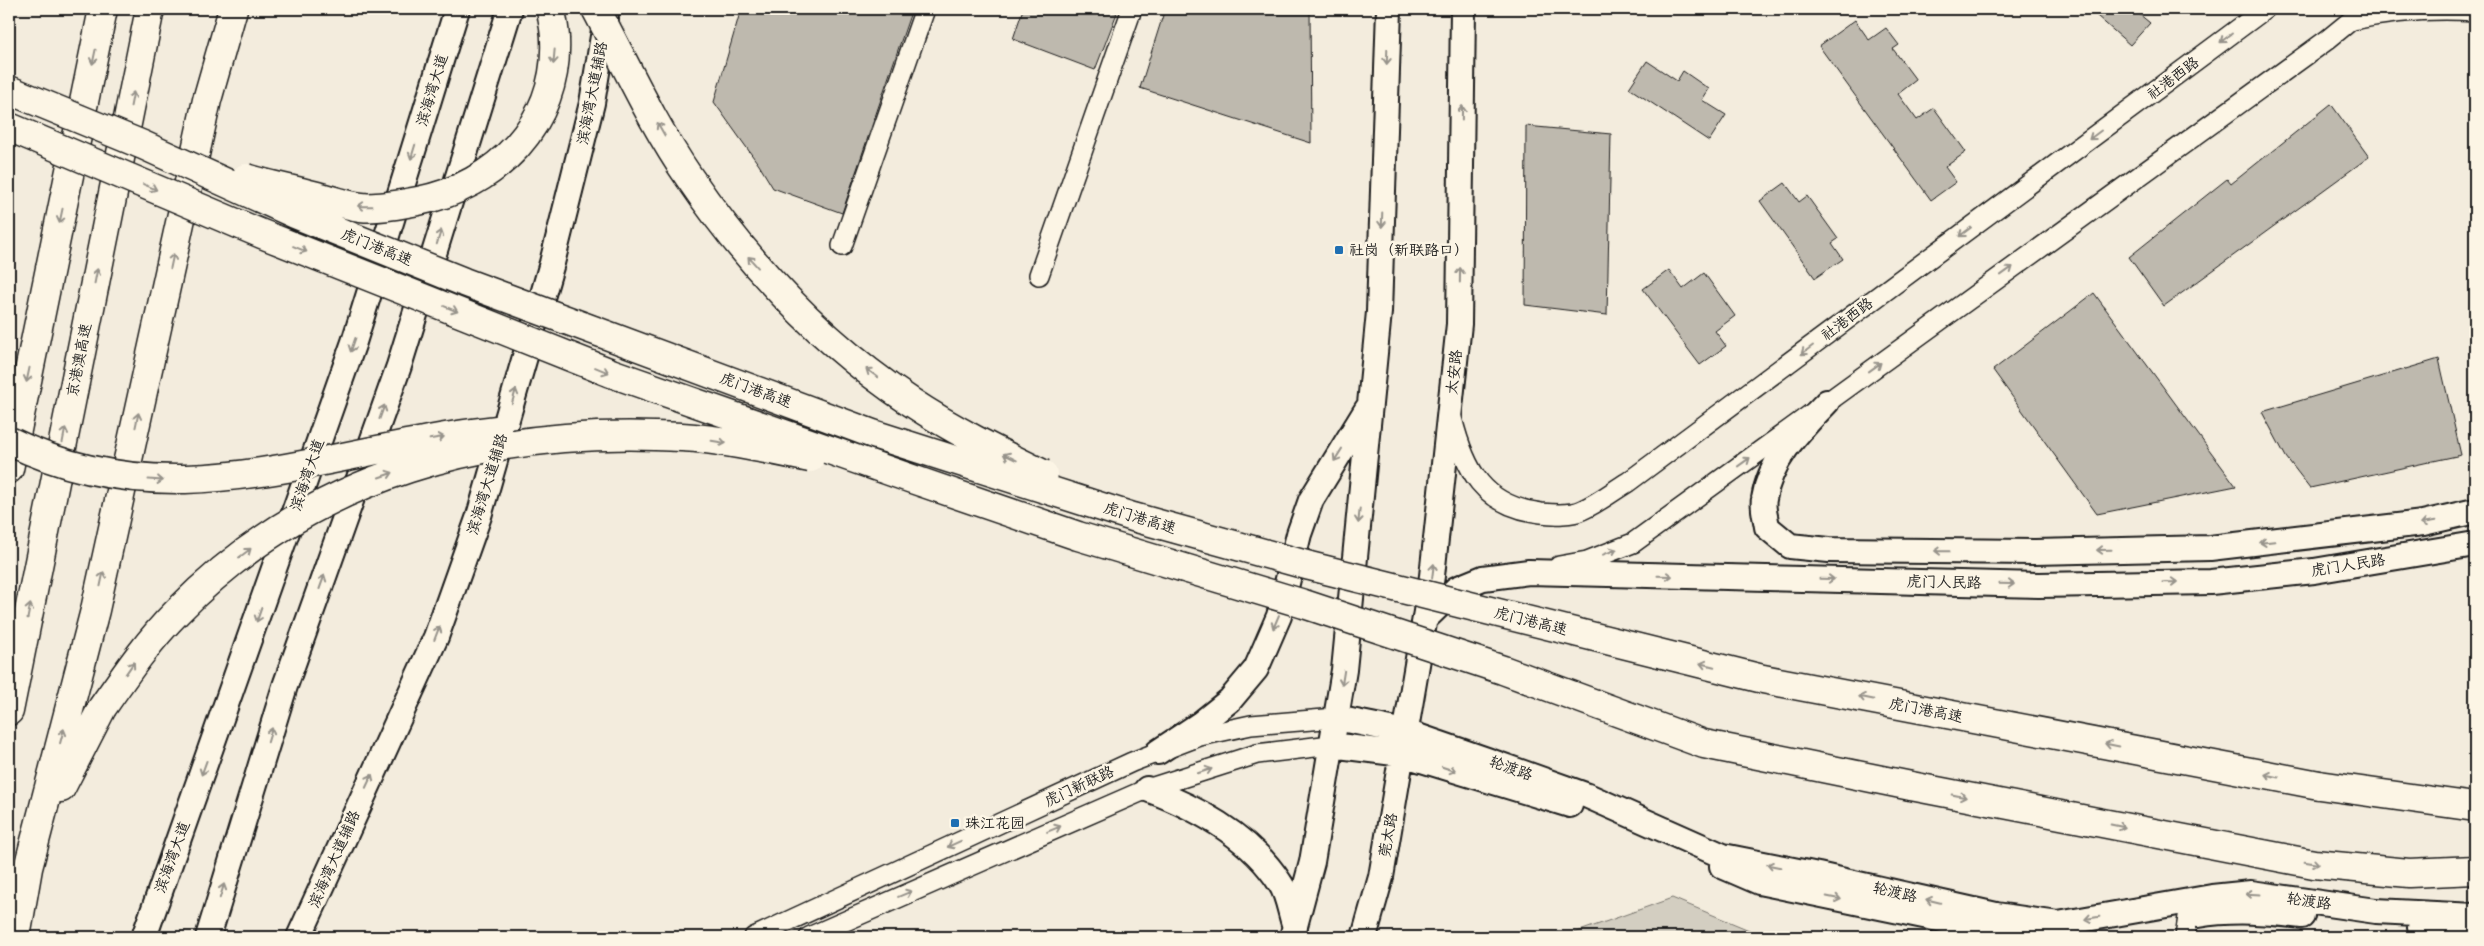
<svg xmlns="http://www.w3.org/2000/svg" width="2484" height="946" viewBox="0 0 2484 946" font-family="Mali,'LXGW WenKai TC',sans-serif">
<rect width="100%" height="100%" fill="#f3ecdd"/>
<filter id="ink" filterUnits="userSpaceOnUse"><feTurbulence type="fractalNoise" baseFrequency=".02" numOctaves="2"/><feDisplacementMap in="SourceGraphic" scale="10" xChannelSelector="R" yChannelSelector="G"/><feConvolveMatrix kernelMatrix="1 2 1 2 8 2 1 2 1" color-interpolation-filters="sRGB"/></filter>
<g filter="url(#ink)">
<!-- green -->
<path fill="#d3cec1" stroke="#78756e" d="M1672,898l94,39h-203z"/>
<!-- building -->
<path fill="#beb9ae" stroke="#1c1c1c" d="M741,9h171l-70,204 -69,-25 -14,-23 -45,-63z
M1023,9h81l13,4 -22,57 -82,-31z
M1165,9h145l1,134 -171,-55z
M2089,9h44l17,14 -20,22z
M1855,20l14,20 17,-12 13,17 -6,4 23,31 -18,14 19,26 17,-12 32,44 -21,15 11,15 -25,18 -112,-154z
M1647,61l30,20 6,-10 26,18 -7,11 24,15 -17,26 -80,-53z
M2331,104l38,53 -205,149 -35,-49 98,-78 4,5z
M1526,126l85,8 -4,181 -82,-10z
M1785,183l14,19 8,-6 31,43 -6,4 11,16 -28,19 -55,-77z
M1669,270l14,19 21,-16 31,43 -20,15 11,15 -26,19 -57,-76z
M2094,293l142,193 -139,28 -104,-144z
M2439,359l22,96 -151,33 -24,-31 -24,-45z"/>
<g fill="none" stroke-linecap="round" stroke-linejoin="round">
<defs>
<path id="minor" d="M2353,20c41,-9 81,-12 122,-9
M842,246l83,-237
M1039,275l93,-266
M1452,418c13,52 31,88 89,95 12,1 29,3 41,-3 16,-7 31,-19 46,-28l637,-473
M1559,566l28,-5 46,-18 694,-503 38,-31
M754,937l378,-175 68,-26 51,-11 85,-7
M809,937l338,-148 110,-35 74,-9
M2185,937l3,-20"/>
<path id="major" d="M1827,402c-27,28 -57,57 -63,97 -2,9 2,19 3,28l23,19 39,4 206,2 175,-4 213,-25 52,-12
M1425,619l31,-30 27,-11 46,-6 510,13 172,-3 103,-11 161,-27
M1336,718l70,14 81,28 101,36 135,60 95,19 178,40 62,9 154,-27 39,-4 125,18 99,5
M1331,745l71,9 168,51
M1158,752l42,-28 30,-24 26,-31 23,-53 20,-82 12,-34 56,-91
M1147,789c51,19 103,47 133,94 8,11 10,30 15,44
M1722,866l37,16 247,51 34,3
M2198,915c35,-6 69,-3 104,1
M2420,928l55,6
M144,937l210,-595 103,-333
M208,937l77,-251 114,-320 111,-357
M299,937l137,-300 43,-121 73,-253 40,-160 14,-85
M1292,937l20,-75 32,-192 35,-358 10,-303
M1364,937l17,-60 51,-301 27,-252 4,-315"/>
<path id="highway" d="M9,469l94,-460
M9,711l141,-702
M2319,785l156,22
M1911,786l403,78 95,9 66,-3
M61,788l41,-80
M16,937l12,-69 67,-258 112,-510 26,-91"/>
</defs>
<!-- minor casing -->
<use href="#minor" stroke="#1c1c1c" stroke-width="22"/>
<!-- major casing -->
<use href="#major" stroke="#1c1c1c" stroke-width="28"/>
<!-- highway casing -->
<use href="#highway" stroke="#1c1c1c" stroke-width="31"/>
<!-- minor -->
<use href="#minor" stroke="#fcf5e5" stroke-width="19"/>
<!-- major -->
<use href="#major" stroke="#fcf5e5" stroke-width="24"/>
<!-- highway -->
<use href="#highway" stroke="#fcf5e5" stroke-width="28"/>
<defs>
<path id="highway-bridge" d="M596,9c30,56 57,116 93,168 60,88 133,166 222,225 42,28 87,50 132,72
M9,90l134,55 152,69 169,68 409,152 260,83 177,49 453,113 556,106
M9,127l253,107 349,139 301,106 166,57 226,68 199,66 201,74 207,42
M246,178c22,7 45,11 67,17 16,4 32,10 48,12 17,2 40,-3 57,-6 78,-15 141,-78 137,-162 0,-10 -3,-20 -4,-30
M9,441c168,83 317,7 488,-11
M102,708c23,-33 46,-67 75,-96 135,-139 315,-186 505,-175 39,2 89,13 128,21"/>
</defs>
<!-- highway-bridge casing -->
<use href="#highway-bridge" stroke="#1c1c1c" stroke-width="31" stroke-linecap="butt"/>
<!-- highway-bridge -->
<use href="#highway-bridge" stroke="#fcf5e5" stroke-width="28"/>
</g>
<!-- one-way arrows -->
<defs><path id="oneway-shaft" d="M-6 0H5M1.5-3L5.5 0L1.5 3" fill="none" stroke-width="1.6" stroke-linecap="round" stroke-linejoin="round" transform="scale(1.25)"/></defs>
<g stroke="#97938b">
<use href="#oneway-shaft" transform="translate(2226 38) rotate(143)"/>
<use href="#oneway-shaft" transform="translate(94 57) rotate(102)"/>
<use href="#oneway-shaft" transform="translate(554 57) rotate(95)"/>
<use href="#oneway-shaft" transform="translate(1387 57) rotate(92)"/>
<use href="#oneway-shaft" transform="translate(132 99) rotate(-79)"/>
<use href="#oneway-shaft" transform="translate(1462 113) rotate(-89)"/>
<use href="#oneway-shaft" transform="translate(661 129) rotate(-120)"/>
<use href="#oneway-shaft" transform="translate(2095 135) rotate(143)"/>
<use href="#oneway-shaft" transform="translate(413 152) rotate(107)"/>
<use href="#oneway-shaft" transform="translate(150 187) rotate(23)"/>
<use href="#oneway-shaft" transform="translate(365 206) rotate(-179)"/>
<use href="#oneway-shaft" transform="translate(61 216) rotate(102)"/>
<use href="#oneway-shaft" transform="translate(1382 220) rotate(92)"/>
<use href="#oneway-shaft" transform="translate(1965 232) rotate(143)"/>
<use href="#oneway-shaft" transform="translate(439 237) rotate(-73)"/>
<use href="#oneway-shaft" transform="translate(300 249) rotate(22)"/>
<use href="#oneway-shaft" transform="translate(172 261) rotate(-78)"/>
<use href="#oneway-shaft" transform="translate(753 262) rotate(-132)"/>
<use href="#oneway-shaft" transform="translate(2007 271) rotate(-36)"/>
<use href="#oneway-shaft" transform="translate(1460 275) rotate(-89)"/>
<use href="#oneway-shaft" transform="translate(96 276) rotate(-79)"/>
<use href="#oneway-shaft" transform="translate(451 309) rotate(22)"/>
<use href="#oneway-shaft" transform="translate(353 345) rotate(109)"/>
<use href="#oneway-shaft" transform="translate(1807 350) rotate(143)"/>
<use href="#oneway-shaft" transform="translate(1875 367) rotate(-36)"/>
<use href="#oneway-shaft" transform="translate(602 370) rotate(22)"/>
<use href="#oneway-shaft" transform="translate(872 373) rotate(-144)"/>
<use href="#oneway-shaft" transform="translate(28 375) rotate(102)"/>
<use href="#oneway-shaft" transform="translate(514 396) rotate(-74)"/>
<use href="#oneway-shaft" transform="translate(382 412) rotate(-70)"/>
<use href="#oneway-shaft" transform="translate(137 420) rotate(-78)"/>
<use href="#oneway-shaft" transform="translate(64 435) rotate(-79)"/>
<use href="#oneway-shaft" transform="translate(437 438) rotate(-10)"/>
<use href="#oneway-shaft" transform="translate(719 442) rotate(9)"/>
<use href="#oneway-shaft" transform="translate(1338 455) rotate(122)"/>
<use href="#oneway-shaft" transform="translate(1010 457) rotate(-154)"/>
<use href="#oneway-shaft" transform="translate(1744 462) rotate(-36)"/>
<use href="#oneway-shaft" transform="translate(386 475) rotate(-19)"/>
<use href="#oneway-shaft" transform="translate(156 480) rotate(4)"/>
<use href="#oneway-shaft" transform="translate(1359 516) rotate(96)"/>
<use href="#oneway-shaft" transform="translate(2428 522) rotate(170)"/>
<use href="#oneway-shaft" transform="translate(2267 542) rotate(174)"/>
<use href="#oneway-shaft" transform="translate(2104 550) rotate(179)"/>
<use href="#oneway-shaft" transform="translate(1942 551) rotate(-179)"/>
<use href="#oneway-shaft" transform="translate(1610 552) rotate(-21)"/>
<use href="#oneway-shaft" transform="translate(245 553) rotate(-37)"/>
<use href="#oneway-shaft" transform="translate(1433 571) rotate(-83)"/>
<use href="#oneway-shaft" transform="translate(1665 576) rotate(1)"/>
<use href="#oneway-shaft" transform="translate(102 579) rotate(-78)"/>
<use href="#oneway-shaft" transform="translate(1827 579) rotate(1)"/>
<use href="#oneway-shaft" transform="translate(322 582) rotate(-70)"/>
<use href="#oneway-shaft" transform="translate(2170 582) rotate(-1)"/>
<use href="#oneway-shaft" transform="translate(2007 584) rotate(1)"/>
<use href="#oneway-shaft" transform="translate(29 611) rotate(-79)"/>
<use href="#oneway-shaft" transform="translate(259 615) rotate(109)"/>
<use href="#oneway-shaft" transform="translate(1276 622) rotate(113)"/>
<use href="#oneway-shaft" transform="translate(437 633) rotate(-69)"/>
<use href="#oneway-shaft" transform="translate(1707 665) rotate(-166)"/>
<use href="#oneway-shaft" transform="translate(130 668) rotate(-55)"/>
<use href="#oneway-shaft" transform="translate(1343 678) rotate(99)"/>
<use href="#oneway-shaft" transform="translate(1866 698) rotate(-169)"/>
<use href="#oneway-shaft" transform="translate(270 735) rotate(-73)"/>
<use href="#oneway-shaft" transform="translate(62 736) rotate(-75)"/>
<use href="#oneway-shaft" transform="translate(2112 745) rotate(-169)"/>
<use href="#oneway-shaft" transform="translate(204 768) rotate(110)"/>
<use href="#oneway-shaft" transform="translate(1449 769) rotate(18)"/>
<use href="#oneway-shaft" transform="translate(1205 771) rotate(-18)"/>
<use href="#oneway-shaft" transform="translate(2272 776) rotate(-169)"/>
<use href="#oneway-shaft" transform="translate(369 781) rotate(-65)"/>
<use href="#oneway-shaft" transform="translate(1959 796) rotate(11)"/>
<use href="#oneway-shaft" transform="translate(2118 826) rotate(11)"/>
<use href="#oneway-shaft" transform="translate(1054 829) rotate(-23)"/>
<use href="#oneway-shaft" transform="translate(954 844) rotate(155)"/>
<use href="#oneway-shaft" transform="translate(2312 863) rotate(9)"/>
<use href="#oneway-shaft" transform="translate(1774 866) rotate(-169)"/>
<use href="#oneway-shaft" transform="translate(222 891) rotate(-73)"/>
<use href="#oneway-shaft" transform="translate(905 894) rotate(-23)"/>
<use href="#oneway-shaft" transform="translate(2253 894) rotate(-177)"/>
<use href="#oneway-shaft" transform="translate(1834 898) rotate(12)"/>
<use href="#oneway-shaft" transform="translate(1933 901) rotate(-167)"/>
<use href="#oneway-shaft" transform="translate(2092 918) rotate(170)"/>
</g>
</g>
<!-- markers -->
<g fill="#1f6fb2" stroke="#fcf5e5" stroke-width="2">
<rect x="1334" y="245" width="10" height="10" rx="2.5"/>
<rect x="950" y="818" width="10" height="10" rx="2.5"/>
</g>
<g text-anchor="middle" stroke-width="5" stroke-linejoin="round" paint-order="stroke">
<!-- street labels -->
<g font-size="15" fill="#1c1c1c" stroke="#fcf5e5">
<text transform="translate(2173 78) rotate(-37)" y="5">社港西路</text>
<text transform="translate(432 90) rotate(-73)" y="5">滨海湾大道</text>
<text transform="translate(592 93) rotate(-79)" y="5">滨海湾大道辅路</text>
<text transform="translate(377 247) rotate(22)" y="5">虎门港高速</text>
<text transform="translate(1847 319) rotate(-37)" y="5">社港西路</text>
<text transform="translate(79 360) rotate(-79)" y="5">京港澳高速</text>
<text transform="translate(1454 372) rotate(-84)" y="5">太安路</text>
<text transform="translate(756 390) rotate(20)" y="5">虎门港高速</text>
<text transform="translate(307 475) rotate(-71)" y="5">滨海湾大道</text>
<text transform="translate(487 484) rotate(-73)" y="5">滨海湾大道辅路</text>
<text transform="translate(1140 518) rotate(17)" y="5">虎门港高速</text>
<text transform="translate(2348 565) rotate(-9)" y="5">虎门人民路</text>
<text transform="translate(1944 582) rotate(1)" y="5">虎门人民路</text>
<text transform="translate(1531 621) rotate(14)" y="5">虎门港高速</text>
<text transform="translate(1926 710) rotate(11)" y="5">虎门港高速</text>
<text transform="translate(1511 768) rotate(20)" y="5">轮渡路</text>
<text transform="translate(1079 786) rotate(-25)" y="5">虎门新联路</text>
<text transform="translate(1388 835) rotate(-80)" y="5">莞太路</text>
<text transform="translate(172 857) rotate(-70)" y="5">滨海湾大道</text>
<text transform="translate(334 859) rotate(-66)" y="5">滨海湾大道辅路</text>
<text transform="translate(1895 892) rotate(13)" y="5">轮渡路</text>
<text transform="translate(2309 901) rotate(8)" y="5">轮渡路</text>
</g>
<!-- poi labels -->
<g font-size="15" fill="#1c1c1c" stroke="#fcf5e5" text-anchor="start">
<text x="1349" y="255">社岗（新联路口）</text>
<text x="965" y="828">珠江花园</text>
</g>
</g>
<!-- margin -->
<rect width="2484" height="946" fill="none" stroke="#fcf5e5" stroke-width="30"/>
<rect x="15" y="15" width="2454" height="916" fill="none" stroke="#1c1c1c" stroke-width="2" filter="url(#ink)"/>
</svg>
